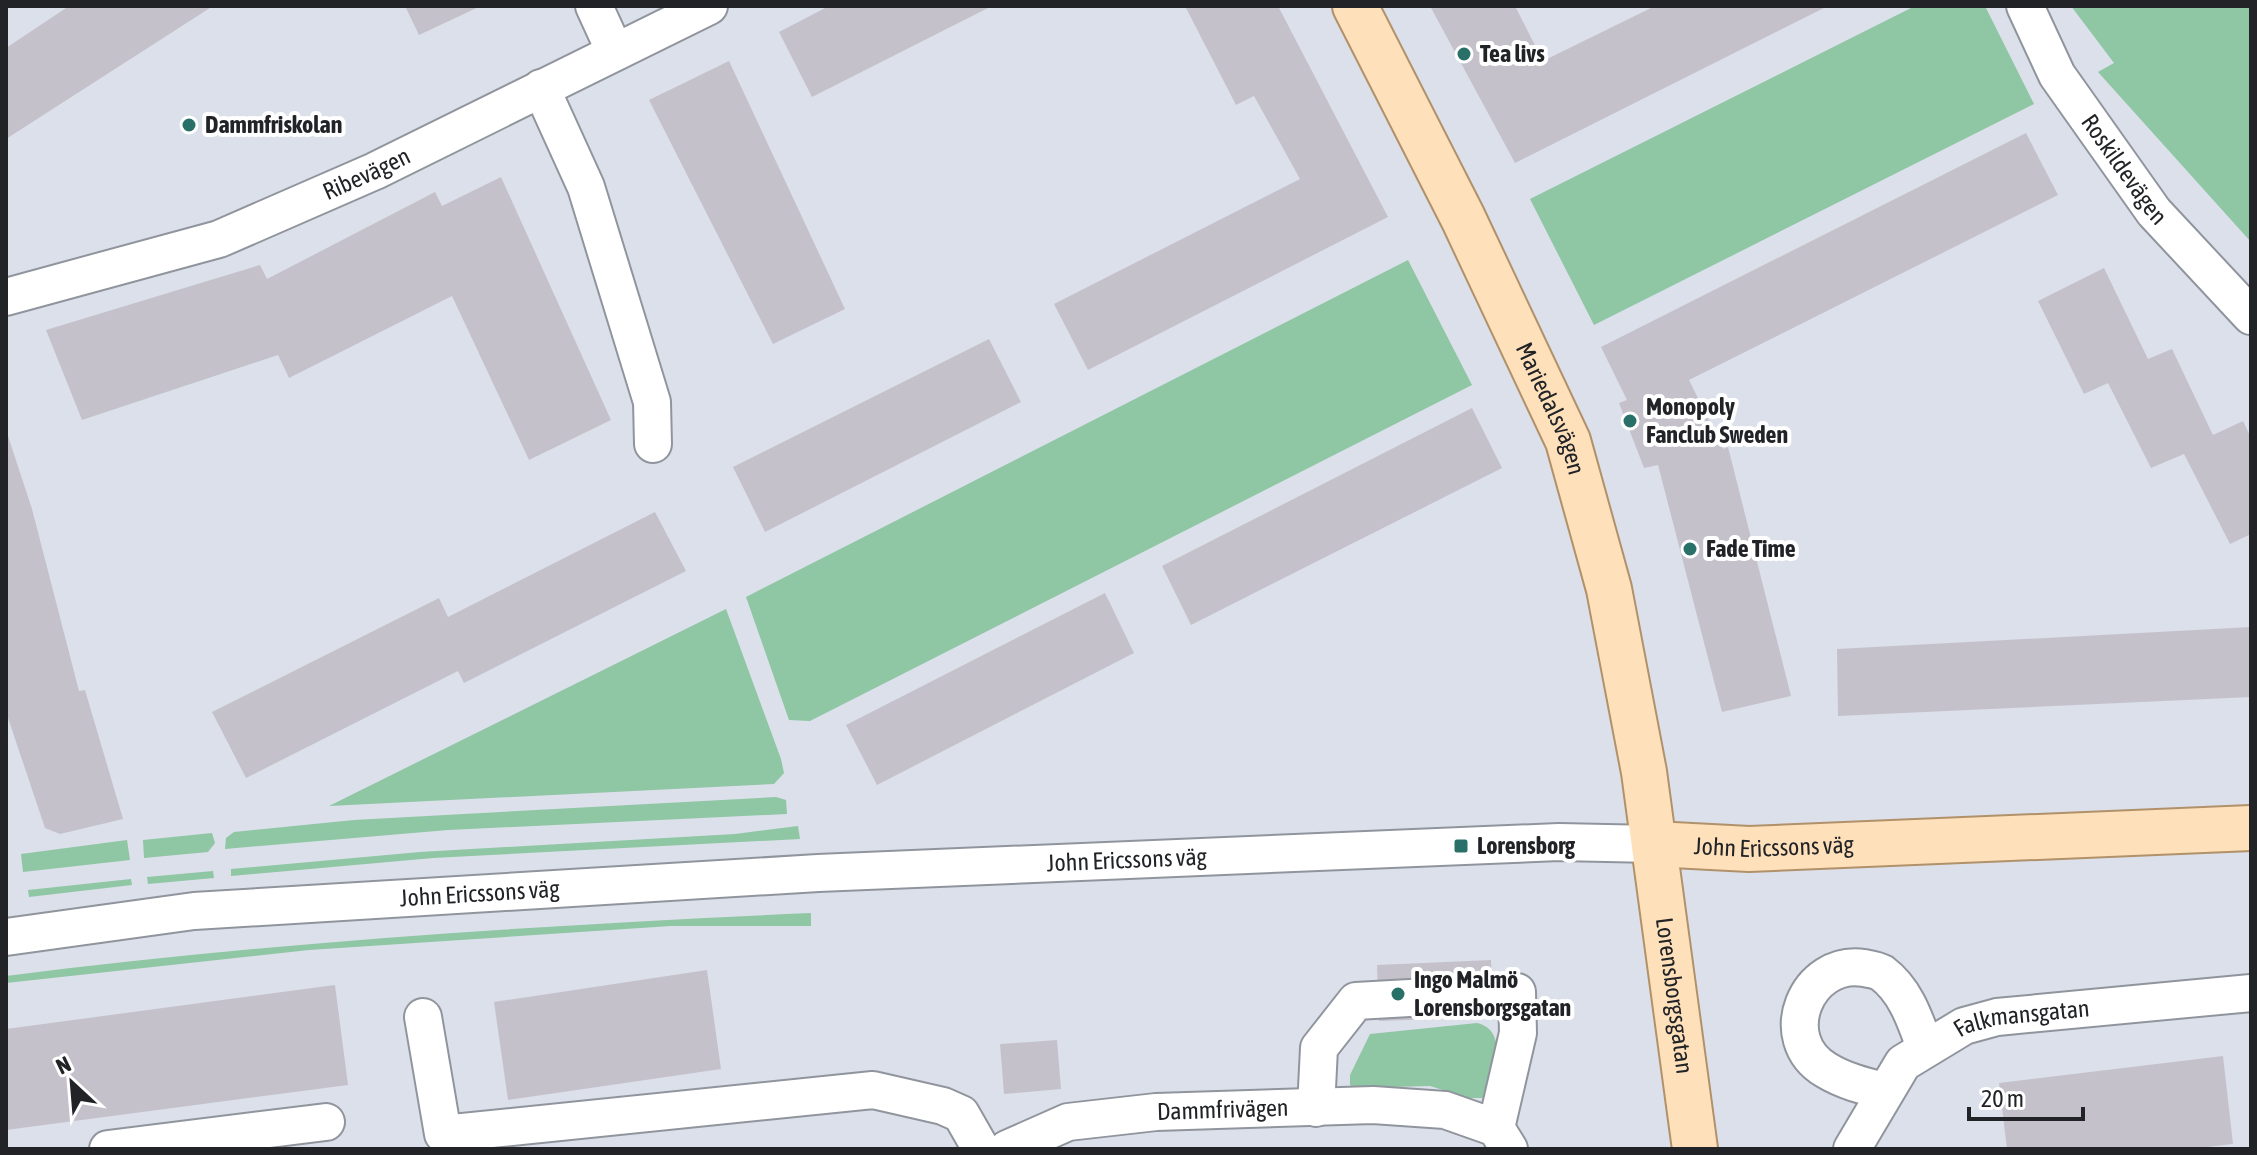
<svg xmlns="http://www.w3.org/2000/svg" width="2257" height="1155" viewBox="0 0 2257 1155" font-family="'Asap Condensed',sans-serif">
<rect width="100%" height="100%" fill="#dbe0ea"/>
<!-- green -->
<path fill="#8fc6a4" d="M1915,6h70l49,98 -440,221 -64,-126z
M2071,6h180v236l-153,-170 16,-9z
M1408,260l64,125 -662,336 -21,-1 -43,-123z
M726,609l55,150 3,14 -10,11 -445,22z
M776,797l10,3 1,14 -339,16 -223,19 1,-11 8,-6 120,-12z
M798,826l2,13 -367,19 -202,18v-7l189,-17 315,-18z
M212,833l3,10 -7,9 -64,6 -1,-18z
M127,840l3,20 -107,12 -2,-18z
M213,871l1,7 -66,6 -1,-7z
M131,879l1,6 -103,12 -1,-7z
M811,913v13h-140l-362,24 -303,33v-7c267,-34 536,-51 805,-63z
M1477,1023c32,7 17,51 15,75h-23l-39,-12 -76,2 -4,-3v-10l20,-41z"/>
<!-- building -->
<path fill="#c5c1cb" d="M69,6h144l-207,133v-91z
M405,6h76l-62,29z
M829,6h163l-180,91 -33,-65z
M1185,6h93l110,211 -300,153 -34,-66 246,-125 -46,-83 -18,9z
M1430,6h85l28,55 112,-55h173l-313,157z
M729,61l116,248 -72,35 -124,-244z
M2026,133l32,62 -369,185 34,69 5,-2 63,249 -69,16 -64,-247 -14,3 -25,-65 8,-3 -26,-53z
M501,177l110,243 -82,40 -77,-164 -163,82 -11,-23 -196,65 -36,-90 214,-65 7,14 168,-87 7,14z
M2104,268l44,91 24,-10 41,86 30,-14 8,17v96l-21,10 -46,-90 -33,14 -43,-85 -24,11 -46,-93z
M989,339l32,63 -256,130 -32,-65z
M1472,408l30,60 -311,157 -29,-59z
M7,433l25,76 47,182 6,-1 38,129 -63,15 -15,-6 -39,-116z
M655,512l31,59 -222,112 -6,-12 -212,107 -34,-66 227,-114 9,19z
M1105,593l29,60 -257,132 -31,-60z
M2251,627v70l-413,19 -1,-67z
M1491,960l2,57 -114,4 -2,-56z
M707,970l14,99 -213,31 -14,-98z
M335,985l13,100 -342,45v-101z
M1057,1040l4,49 -57,5 -4,-50z
M2223,1056l10,88 -44,5h-182l-8,-66z"/>
<g fill="none" stroke-linecap="round" stroke-linejoin="round">
<defs>
<g id="minor">
<path d="M594,6l21,46"/>
<path id="s1" d="M2025,6l32,69 97,137 97,104"/>
<path d="M541,88l45,99 66,215 1,42"/>
<path id="s2" d="M6,297l213,-58 156,-68 334,-165"/>
<path id="s3" d="M6,937l188,-26 624,-38 741,-31 95,2"/>
<path d="M423,1017l20,117 430,-44 70,16 18,8 20,35"/>
<path d="M1884,1091c-20,-5 -40,-10 -58,-21 -52,-31 -20,-111 38,-102 6,1 13,2 18,5 24,18 33,47 43,74"/>
<path d="M1316,1108l3,-60 37,-47 161,-9 1,41 -22,95"/>
<path d="M108,1149l218,-27"/>
<path id="s4" d="M1007,1149l61,-27 88,-10 217,-7 72,5 51,18 13,21"/>
<path id="s5" d="M1852,1149l51,-86 61,-37 33,-9 254,-24"/>
</g>
<g id="major">
<path id="s6" d="M1355,6l108,212 105,223 41,148 35,183 51,377"/>
<path id="s7" d="M1654,844l95,5 502,-21"/>
</g>
</defs>
<!-- minor casing -->
<use href="#minor" stroke="#90959d" stroke-width="40"/>
<!-- major casing -->
<use href="#major" stroke="#b1916a" stroke-width="48"/>
<!-- minor -->
<use href="#minor" stroke="#fff" stroke-width="36"/>
<!-- major -->
<use href="#major" stroke="#fee0bb" stroke-width="44"/>
</g>
<!-- markers -->
<g fill="#287068" stroke="#fff" stroke-width="3">
<circle cx="1464" cy="54" r="8"/>
<circle cx="189" cy="125" r="8"/>
<circle cx="1630" cy="421" r="8"/>
<circle cx="1690" cy="549" r="8"/>
<rect x="1453" y="838" width="16" height="16" rx="4"/>
<circle cx="1398" cy="994" r="8"/>
</g>
<g text-anchor="middle" stroke-width="8" stroke-linejoin="round" paint-order="stroke">
<!-- poi labels -->
<g font-size="24" font-weight="bold" fill="#212326" stroke="#fff" text-anchor="start">
<text x="1480" y="62">Tea livs</text>
<text x="205" y="133">Dammfriskolan</text>
<text x="1646" y="415">Monopoly<tspan x="1646" dy="28">Fanclub Sweden</tspan></text>
<text x="1706" y="557">Fade Time</text>
<text x="1477" y="854">Lorensborg</text>
<text x="1414" y="988">Ingo Malmö<tspan x="1414" dy="28">Lorensborgsgatan</tspan></text>
</g>
<!-- street labels -->
<g font-size="24" fill="#212326" stroke="#fff">
<text dy="8" stroke="none"><textPath href="#s1" startOffset="192">Roskildevägen</textPath></text>
<text dy="8" stroke="none"><textPath href="#s2" startOffset="382">Ribevägen</textPath></text>
<text dy="8" stroke="none"><textPath href="#s6" startOffset="448">Mariedalsvägen</textPath></text>
<text dy="8" stroke="none"><textPath href="#s7" startOffset="120">John Ericssons väg</textPath></text>
<text dy="8" stroke="none"><textPath href="#s3" startOffset="1124">John Ericssons väg</textPath></text>
<text dy="8" stroke="none"><textPath href="#s3" startOffset="476">John Ericssons väg</textPath></text>
<text dy="8" stroke="none"><textPath href="#s6" startOffset="1050">Lorensborgsgatan</textPath></text>
<text dy="8" stroke="none"><textPath href="#s5" startOffset="230">Falkmansgatan</textPath></text>
<text dy="8" stroke="none"><textPath href="#s4" startOffset="222">Dammfrivägen</textPath></text>
</g>
</g>
<!-- border -->
<rect width="2257" height="1155" fill="none" stroke="#212326" stroke-width="16"/>
<!-- north arrow -->
<g transform="translate(72 1083) rotate(334)" stroke="#ffffff" stroke-width="6" paint-order="stroke">
<path d="M0-6L14 30L0 20L-14 30Z" fill="#212326"/>
<text y="-12" font-size="22" font-weight="bold" text-anchor="middle" fill="#212326">N</text>
</g>
<!-- scale -->
<path d="M1969 1107v12h114v-12" fill="none" stroke="#212326" stroke-width="4"/>
<text x="1981" y="1107" font-size="24" fill="#212326" stroke="#ffffff" stroke-width="6" paint-order="stroke">20 m</text>
</svg>
